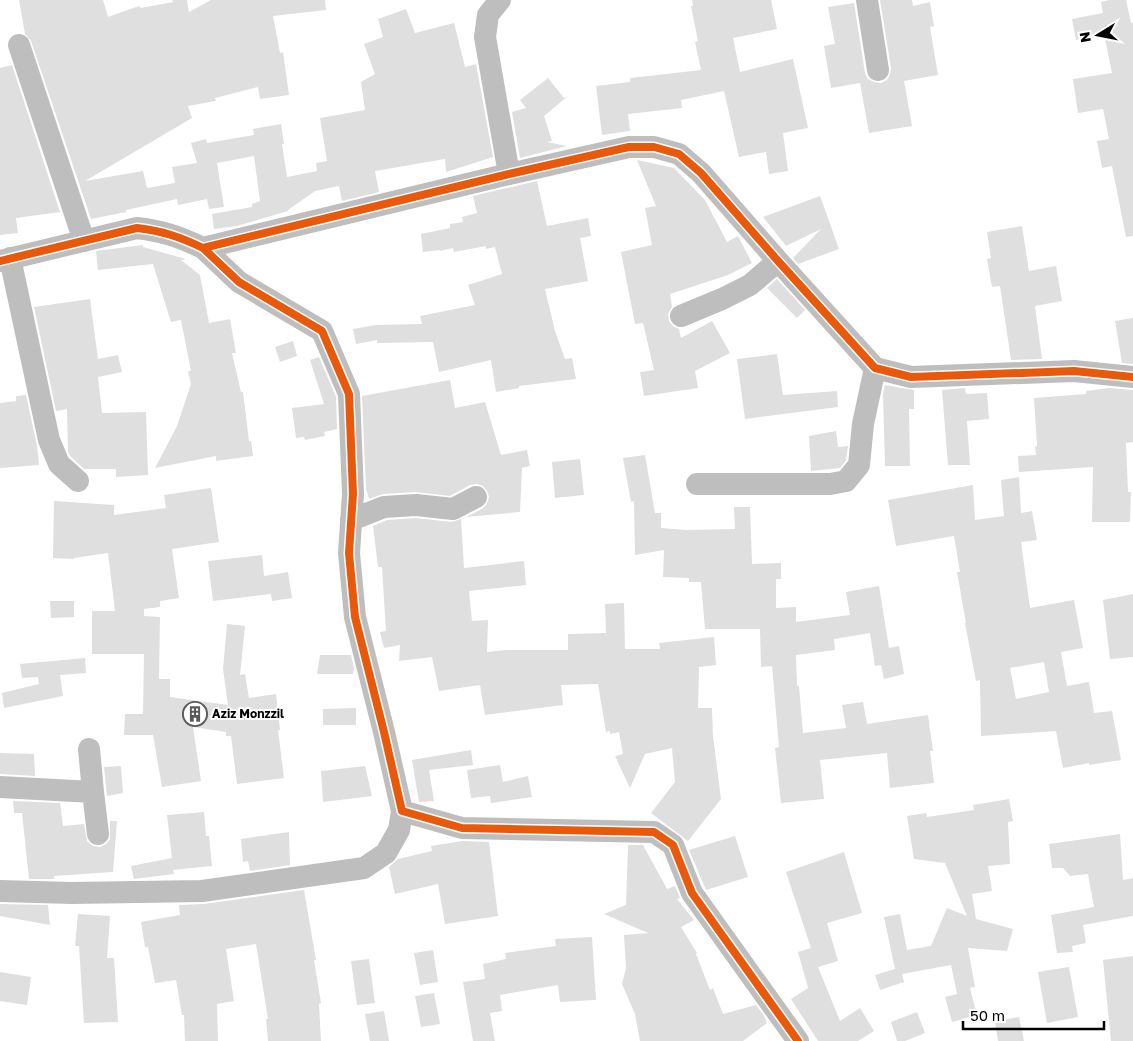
<svg xmlns="http://www.w3.org/2000/svg" width="1133" height="1041" viewBox="0 0 1133 1041" font-family="'Golos Text',sans-serif">
<rect width="100%" height="100%" fill="#fff"/>
<!-- building -->
<path fill="#dfdfdf" fill-rule="evenodd" d="M19,0h84l5,17 31,-11 2,2 32,-6 -1,-2h15l2,12 22,-12h114l1,10 -53,6 7,37 3,-1 6,43 -29,4 -2,-12 -43,11 1,3 -28,5 4,12 -107,63 58,-10 4,17 28,-5 -3,-16 25,-4 -6,-20 15,-4 1,4 47,-8 -1,-6 28,-5 3,20h-2l5,33 30,-6 -1,-8 11,-2 -7,-43 45,-8 -4,-28 14,-8 -11,-30 19,-7 -5,-18 28,-10 9,24 39,-10 11,44 11,-3 17,93 -47,15 -1,-13 -70,12 4,21 -37,9 -3,-15 -24,5 -27,19v1l-51,15 -23,3 -2,-15 40,-7v-3l8,-3 -6,-45 -37,7 7,44 -15,2 -2,-10 -29,6 -1,-6 -51,11v2l-35,7 -60,-178 -6,-7z
M692,0h79l6,29 -44,9 7,34 53,-13 15,69 -25,5 5,38 -19,3 -3,-22 -27,5 -15,-66 -43,9 1,8 -54,6 2,17 -28,4 -6,-49 34,-4v-4l71,-8 -6,-28 3,-1 -7,-35h2z
M880,0h32l1,6 17,-4 4,24 -4,1 8,48 -34,6 8,45 -43,7 -9,-50 -29,5 -7,-42 11,-2 -7,-37 26,-4 11,70 3,6 6,3 7,1 6,-3 3,-6 1,-6z
M1109,0h17l5,23 2,-1v214l-7,1 -14,-71 -10,2 -5,-27 12,-2 -6,-30 -25,4 -5,-34 39,-6 -8,-39 -28,6 -4,-21 31,-6 -2,-11z
M12,65l48,147 -44,6 2,15 -18,2v-167z
M548,78l16,20 4,-2 -24,20 8,25 -5,1 20,4 -47,12 -8,-46 14,-4 -6,-8z
M637,160l37,8 31,32 22,42 11,-6 14,27 -24,12 -58,19 2,13 -4,7 1,7 4,5 6,3 2,9 31,-17 18,32 -35,18 3,17 -54,8 -4,-24 14,-2 -11,-47 -8,1 -14,-72 31,-7 -7,-37 11,-2z
M537,181l10,45 41,-8 3,18 -11,2 8,43 -43,8 10,42 10,28 7,-1 4,21 -57,7v2l-23,4 -5,-32 -52,12 -6,-30 -56,1v-3l-21,4 -3,-15 23,-4 46,-1 -2,-8 55,-11 -7,-20 34,-11 -7,-27 -9,2v-3l-32,6 -1,-4 -13,3v-1l-17,2 -2,-18 29,-6v-4l13,-2 -1,-5 15,-4 -4,-17z
M820,196l19,53 -41,15 -5,-6 28,-29 -35,17 -23,-29z
M1022,226l7,45 27,-5 6,35 -27,5 7,53 -31,1 -11,-74 -8,1 -5,-28 4,-1 -4,-26z
M143,245v2l43,12 -5,1 19,15 9,48 21,-4 6,34h-4l9,39h2l6,49h2l2,15 -37,5v-5l-61,12 22,-42 14,-42 -3,-13h3l-10,-51 -10,2 -18,-58 -55,6 -2,-19z
M777,279l28,31 -8,8 -30,-30z
M90,299l8,60 20,-4 4,17 -24,5 4,36 44,-1 2,63 -32,2v-8h-32l-14,-13 -2,-4 -1,-43 -11,2 -22,-104z
M1133,318v46l-11,-1 -7,-42z
M293,341l4,15 -17,6 -5,-15z
M777,354l6,41 54,-4 1,16 -93,12 -8,-60z
M319,357l17,40 1,32 -13,3 1,4 -20,4 -1,-3 -8,1 -4,-30 32,-4 -14,-44z
M450,380l5,28 30,-6 16,53 26,-5 3,16 -8,2 -2,44 -54,5 16,-8 5,-5 2,-7 -2,-6 -4,-5 -6,-2 -7,1 -20,11 -35,-4 -32,2 -14,5 -3,-10 -4,-93z
M885,385l29,5v19h-5l1,57h-25l-2,-73z
M965,388l1,6 21,-1 2,26 -22,2 3,44h-22l-6,-75z
M1109,388l24,2v52l-7,1 2,49h3l-1,30h-38l1,-55 -74,5 -1,-16 18,-1 -1,-8 2,-1 -3,-48 52,-4v-3z
M26,395l11,51 2,19 -39,3v-65l16,-2v-5z
M836,431l2,16 10,-1 -2,14 -6,8 -29,3 -2,-35z
M645,455l10,58h6v15l25,2 49,-1 -1,-22h16l2,57 29,-1v16h-5v29l20,-1v15l54,-7 -4,-23 33,-6 10,62 10,-2 5,28 -20,5 -3,-14 -6,1 -5,-33 -36,6 1,11 -39,5 1,31h2l4,47 43,-5 -4,-23 21,-3 4,22 61,-9 5,36h-3l4,32 -44,5 -3,-35 -67,7 4,39 -43,4 -6,-55 4,-1 -7,-81 -11,1 -1,-38h-55l-4,-47h-12v-4l-26,-1 1,-27 -29,5 -1,-54 -3,1 -8,-44z
M580,459l4,36 -29,3 -3,-36z
M1019,477l2,36 11,-2 5,29 -16,2 9,66 44,-8 9,48 -22,4 6,34 22,-4 5,31 18,-2 9,49 -32,5v-2l-26,5 -7,-37 -75,5 -1,-56 -4,1 -11,-58h1l-9,-51h3l-6,-36 -58,10 -8,-46 85,-15 2,35 29,-4 -3,-36zM1044,662l5,30 -33,7 -6,-31z
M211,488l8,54 -47,7 7,49 -19,3v6l-16,2v7l16,1 -1,62h11v18l58,8 -5,-36 4,-45 18,2 -5,49 5,-1 4,24 27,-4 4,36h-2l6,48 -47,6 -6,-48h-5v-4l-33,-5 8,54 -39,6 -9,-52h-29l1,-21h18l1,-60h-52v-43h23l-7,-58 -34,5v1l-21,-1 1,-57 60,4v10l52,-7 -2,-13z
M416,518l36,4 9,-3 3,49 60,-7 2,24 -57,6 3,30 16,-1 -1,32 19,-2h62v-16l38,-1 -1,-29 19,-1 1,46h35l-1,-6 55,-6 2,28 -17,2 -1,41h14l1,28 8,63 -33,42 -37,-28 24,-31 -3,-34 -27,6 -15,34 -15,-32 8,-2 -4,-22 -9,2v-3l-4,1 -8,-48 -37,1 2,20 -78,10 -5,-30 -41,6 -7,-34 -33,4 1,-16 -16,3 -4,-16 6,-1 -4,-64h-4l-5,-41 14,-6z
M262,555l2,21 24,-4 4,26 -20,3 -1,-7 -58,7 -5,-40z
M1133,594v63l-23,2 -7,-59z
M50,601h24v16l-23,1z
M320,655h31l3,13 -1,6h-36z
M85,658l1,15 -26,2 3,21 -59,12 -2,-15 37,-9 -1,-7 -16,1 -2,-14z
M356,708v17h-33v-16z
M471,750l2,15 -44,5 5,31 -15,1 -7,-42z
M0,753l34,1 1,22 -35,-2z
M500,765l3,17 25,-6 4,21 -41,6 -1,-7 -19,2 -4,-28z
M121,766l2,27 -16,3 -3,-29z
M365,766l7,30 -49,6 -2,-31z
M1009,799l4,22 -5,1 2,42 -22,2 4,25 -20,3 4,25 37,10 -6,22 -39,-3 7,39 -5,1 7,27 -25,7 -7,-25 12,-3 -6,-29 -49,9 2,8 -24,8 -5,-15 20,-6 -11,-52 16,-3 7,36 24,-4 16,-38 20,8 -22,-53 -31,-4 -7,-43 19,-3 1,4 47,-7 -1,-5z
M13,801l47,2 3,23 21,-2 3,17 6,5 7,1 6,-3 4,-5v-18h7l-4,51 -59,4v3h-25l-7,-66h-8z
M204,812l2,24h3l3,30 -39,4 1,4 -40,5 -3,-13 41,-8 -5,-43z
M289,832l1,33 -40,6 -2,-10 -5,1 -2,-23z
M1120,834l3,46 10,-2v38l-50,9 3,18 -14,3 1,6 -16,1 -6,-38 43,-8 -6,-33 -18,2 -7,-8h-11l-3,-24z
M735,836l13,41 -42,13 -17,-40z
M462,841l27,1 9,74 -53,8 -7,-40 -43,10 -6,-27 9,-8 34,-8 -1,-5z
M628,845h15l24,44 8,-3 5,12 -3,1 17,21 -13,7 16,26 -1,1 14,36 3,-2 10,26 33,-9 8,11 3,7 -24,18h-103l-5,-27 -13,-30 4,-16 -2,-33 24,-2 -44,-19 22,-9z
M844,852l18,61 -35,10 11,38 -20,6 22,54 20,-13 14,23 -16,10h-40l-27,-42 17,-11 -10,-36 13,-4 -25,-76z
M304,890l12,70h-2l7,43 -2,1 2,37h-53l-2,-22h2l-12,-75 -30,5 8,52 -17,3 1,37h-33l-1,-26h-2l-6,-35 -21,3 -7,-36h-3l-4,-25 39,-7 -1,-10 25,-1z
M0,904l48,1 2,20 -50,-9z
M78,914l32,2 -3,42h7l4,64 -34,1 -5,-77h-4z
M592,937l4,63 -36,2 -2,-17 -58,10 2,16 -12,2 5,28h-22l-10,-59 22,-3 -2,-15 23,-5 -1,-6 51,-7 -1,-7z
M433,950l5,32 -18,3 -6,-32z
M1133,956v85h-22l-8,-81z
M369,959l6,44 -18,2 -6,-44z
M1069,967l9,50 -31,6 -9,-51z
M0,972l31,5 -4,28 -27,-4z
M434,993l6,31 -19,3 -6,-31z
M384,1011l5,30h-19l-5,-27z
M917,1012l8,21 -20,8h-8l-6,-19z
M1019,1017l5,24h-26l-3,-20z"/>
<g fill="none" stroke-linecap="round" stroke-linejoin="round">
<!-- minor -->
<path stroke="#bebebe" stroke-width="22" d="M500,0l-12,15 -3,22 24,137
M867,0l11,70
M19,45l65,196
M203,248l36,34 83,49 27,63 4,100 -4,59 6,64 29,115 18,79 60,17 192,4 19,13 19,48 106,148
M10,258l39,182 10,24 19,17
M0,261l137,-33c26,3 43,9 66,20l306,-74 120,-27h25l25,7 22,19 77,88 97,107 36,9 163,-6 59,6
M681,316l41,-17 28,-14 28,-24
M697,484h133l16,-3 13,-16 4,-41 12,-56
M351,520l33,-13 32,-2 37,4 23,-12
M89,749l4,43
M0,787l93,5 5,42
M0,891l72,2 130,-2 162,-23 22,-15 13,-23 3,-19"/>
<defs>
<path id="cycleway" d="M203,248l36,34 83,49 27,63 4,100 -4,59 6,64 29,115 18,79 60,17 192,4 19,13 19,48 106,148
M0,261l137,-33c26,3 43,9 66,20l306,-74 120,-27h25l25,7 22,19 77,88 97,107 36,9 163,-6 59,6"/>
</defs>
<!-- cycleway casing -->
<use href="#cycleway" stroke="#fff" stroke-width="11"/>
<!-- cycleway -->
<use href="#cycleway" stroke="#e8590c" stroke-width="8"/>
</g>
<!-- icons -->
<defs>
<symbol id="building-ring" viewBox="-11 -11 22 22"><circle r="9.5" fill="#fff" stroke="#595959" stroke-width="1.5"/><path d="M-4-6H4V6H1V3H-1V6H-4ZM-2.5-4.3h1.7v1.8h-1.7ZM.8-4.3h1.7v1.8H.8ZM-2.5-1h1.7V.8h-1.7ZM.8-1h1.7V.8H.8Z" fill="#595959"/></symbol>
</defs>
<g fill-rule="evenodd">
<use href="#building-ring" x="181" y="700" width="28" height="28"/>
</g>
<g text-anchor="middle" stroke-width="4" stroke-linejoin="round" paint-order="stroke">
<!-- poi labels -->
<g font-size="12" font-weight="bold" fill="#000" stroke="#fff" text-anchor="start">
<text x="212" y="718">Aziz Monzzil</text>
</g>
</g>
<!-- north arrow -->
<g transform="translate(1098 35) rotate(260)" stroke="#ffffff" stroke-width="4" paint-order="stroke">
<path d="M0-4L9 19L0 12L-9 19Z" fill="#000000"/>
<text y="-8" font-size="14" font-weight="bold" text-anchor="middle" fill="#000000">N</text>
</g>
<!-- scale -->
<path d="M963 1021v8h141v-8" fill="none" stroke="#000000" stroke-width="2.5"/>
<text x="970" y="1021" font-size="15" fill="#000000" stroke="#ffffff" stroke-width="4" paint-order="stroke">50 m</text>
</svg>
